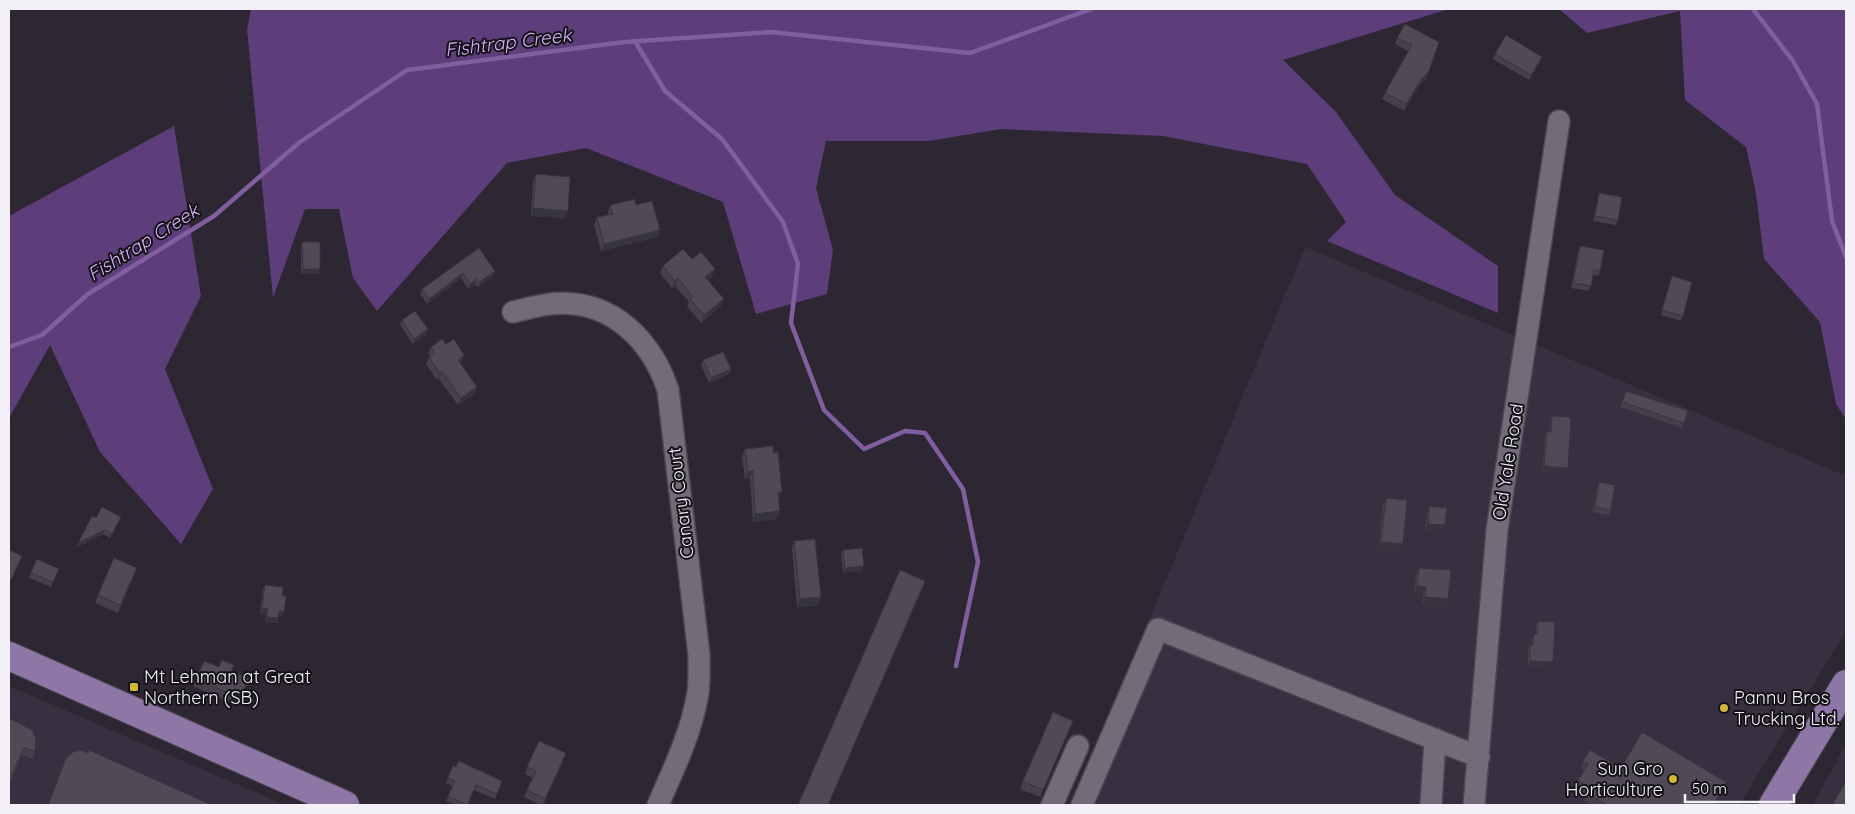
<svg xmlns="http://www.w3.org/2000/svg" width="1855" height="814" viewBox="0 0 1855 814" font-family="Quicksand,sans-serif">
<rect width="100%" height="100%" fill="#2d2733"/>
<!-- built -->
<path fill="#383041" d="M1305,247l541,229v155l-107,174h-667z
M9,686l276,119h-276z
M1846,744v61h-33z"/>
<!-- green -->
<path fill="#5d3d7a" d="M251,9h1198l-166,51 53,52 59,83 103,71v47l-171,-72 19,-19 -39,-58 -144,-28 -162,-7 -72,12h-103l-10,47 17,62 -6,44 -71,20 -33,-112 -137,-54 -79,15 -130,148 -24,-33 -14,-69h-34l-32,89 -26,-269z
M1559,9h287v410l-10,-15 -16,-82 -56,-63 -8,-66 -10,-46 -61,-47 -5,-89 -93,22z
M174,126l27,170 -36,73 48,120 -32,55 -81,-92 -50,-107 -41,73v-202z"/>
<g fill="none" stroke-linecap="round" stroke-linejoin="round">
<!-- stream -->
<path stroke="#805ea0" stroke-width="4.5" d="M1753,9l40,52 24,43 15,117 14,36
M636,43l29,48 57,48 61,83 15,42 -7,59 33,87 40,39 41,-18 20,2 38,56 15,73 -22,104
M9,347l33,-12 46,-41 126,-78 86,-74 107,-72 218,-28 146,-10 199,21 121,-44"/>
<defs>
<path id="minor" d="M513,312c20,-5 40,-11 61,-8 47,5 80,43 94,86l31,265c0,14 1,30 -2,43 -7,38 -24,72 -39,107
M1052,805l26,-59
M1082,805l76,-176 321,128
M1431,805l4,-66
M1474,805l23,-275 62,-409"/>
<path id="major" d="M9,656l336,149
M1773,805l73,-121"/>
</defs>
<!-- minor casing -->
<use href="#minor" stroke="#4b4650" stroke-width="24"/>
<!-- major casing -->
<use href="#major" stroke="#4b4650" stroke-width="30"/>
<!-- minor -->
<use href="#minor" stroke="#726c7a" stroke-width="21"/>
<!-- major -->
<use href="#major" stroke="#8e76a6" stroke-width="28"/>
</g>
<!-- wall -->
<path fill="#45404b" d="M1405,24l21,54 -7,8 -15,25 -22,-12 3,-6 23,-42 -13,-7 2,-6z
M1495,54l45,8 -11,18 -36,-21z
M536,174l32,37 -3,7 -34,-2 2,-34z
M1599,193l19,27 -2,5 -23,-4 5,-23z
M610,205h26l24,25 -3,7 -56,14 -7,-26 3,-8 11,-2v-3z
M302,242l18,27 -2,5h-17v-27z
M1580,246l20,25 -2,5 -5,-1 -4,16 -18,-3 7,-37z
M479,248l14,28 -15,11 -3,-3 -7,5 -7,-11 -34,26 -7,-10 2,-5z
M692,259l20,17 -4,4 13,26 -20,17 -14,-17 2,-4 -14,-16 -3,2 -12,-15 3,-7z
M1671,281l12,35 -2,5 -20,-6z
M402,320l26,9 -2,5 -13,10 -13,-19z
M446,344l18,11 -2,7 -2,1 14,31 -16,11 -19,-26 -2,1 -11,-16 3,-7 1,-1 -2,-2 3,-7z
M703,360l28,9 -2,5 -20,9 -8,-18z
M1626,391l62,20 -6,17 -62,-21z
M1552,416l16,52 -2,5 -24,-2 3,-34 2,-5h3v-11z
M745,449l34,50 1,12 -3,8 -24,3 -3,-44 -5,1 -3,-22z
M1599,482l12,28 -2,5 -16,-3 4,-25z
M1386,498l14,54 -21,-3 4,-44z
M1429,506l14,27 -18,-2 2,-17z
M121,517l-11,21 -7,-4 -26,13 1,-4z
M794,541l24,64 -21,2 -5,-59z
M843,550l19,21 -19,2 -2,-18z
M1419,568l27,39 -23,-2v-11h-9l2,-19z
M59,569l-8,18 -22,-9 2,-5z
M134,575l-16,38 -23,-10 3,-8z
M265,585l17,32 -3,-1 -2,7 -12,-1 1,-8 -6,-1 3,-23z
M1538,621l13,46 -23,-1v-16l2,-5h2v-6l2,-5h2v-8z
M219,667l13,4 17,8 -12,27 -44,-20 3,-7z
M9,718l26,34 -2,7 -11,-4 -12,27h-1z
M1070,729l-30,68 -20,-8 3,-8z
M563,761l-20,44h-2l-17,-8 9,-19 -8,-4 2,-7z
M1583,761l38,7 105,14 -3,7 -8,16h-123l-8,-5 2,-6 -10,-6 2,-8 6,-10 -3,-2z
M448,778l54,3 -7,18 -21,-9 -6,15h-13l-9,-4 7,-15 -7,-3z"/>
<!-- shaded-wall -->
<path fill="#38343d" d="M1542,57l-2,5 -11,18 2,-5z
M1429,71l-3,7 -7,8 -15,25 2,-7 15,-24z
M533,208l35,3 -3,7 -34,-2z
M660,230l-3,7 -56,14 3,-7z
M303,269h17l-2,5h-17z
M715,269l-3,7 -10,8 3,-7z
M495,271l-2,5 -15,11 2,-5z
M463,273l-2,5 -34,26 2,-5z
M678,278l-3,8 -3,2 3,-7z
M477,279l-2,5 -7,5 2,-5z
M724,299l-3,7 -20,17 3,-8z
M428,329l-2,5 -13,10 1,-5z
M464,355l-2,7 -7,5 3,-7z
M731,369l-2,5 -20,9 2,-5z
M442,371l-3,8 -2,1 3,-7z
M477,387l-3,7 -16,11 3,-7z
M1544,466l24,2 -2,5 -24,-2z
M748,471h5l-3,7 -5,1z
M778,492h4l-3,7 -4,1z
M780,511l-3,8 -24,3 2,-8z
M1428,524l17,1 -2,8 -18,-2z
M105,530l-2,4 -26,13 1,-4z
M1381,542l22,2 -3,8 -21,-3z
M864,566l-2,5 -19,2 2,-5z
M925,581l-3,10 -94,214z
M1417,586l9,1 -3,7h-9z
M821,597l-3,8 -21,2 3,-8z
M1425,597l23,2 -2,8 -23,-2z
M262,608l6,1 -2,5 -6,-1z
M279,611l5,1 -2,5 -4,-1z
M267,617l11,1 -1,5 -12,-1z
M1530,661l23,1 -2,5 -23,-1z
M1073,721l-3,8 -30,68 3,-7z
M1726,782l-3,7 -8,16h-2z"/>
<!-- building -->
<path fill="#504a57" stroke="#38343d" d="M1405,24l34,18 -10,29 -8,9 -15,24 -21,-11 27,-48 -15,-7z
M1506,35l36,22 -11,18 -36,-21z
M536,174l34,3 -2,34 -35,-3z
M1599,193l23,4 -4,23 -23,-4z
M635,199l1,6 16,-4 8,29 -56,14 -7,-27 16,-3 -3,-9z
M302,242h18v27h-17z
M1580,246l24,4 -4,21 -6,-1 -3,16 -18,-3z
M479,248l16,23 -15,11 -3,-3 -7,5 -7,-11 -34,26 -7,-10z
M683,249l9,10 9,-7 14,17 -10,8 19,22 -20,16 -14,-16 3,-2 -15,-19 -3,3 -12,-15z
M1672,276l20,6 -9,34 -21,-6z
M415,311l13,18 -14,10 -12,-19z
M442,339l4,5 8,-5 10,16 -6,5 19,27 -16,11 -19,-27 -2,2 -11,-16 6,-4 -4,-6z
M723,352l8,17 -20,9 -8,-18z
M1626,391l62,20 -4,12 -62,-21z
M1552,416l19,1 -3,51 -24,-2 3,-34h4z
M773,446v7l5,-1 4,40h-4l2,19 -25,3 -2,-43h-5l-3,-22z
M1599,482l16,3 -4,25 -16,-3z
M1386,498l21,2 -4,44 -22,-2z
M1429,506l18,2 -2,17 -17,-1z
M102,507l19,10 -9,17 -7,-4 -27,13 14,-27 4,2z
M815,539l6,58 -21,2 -6,-58z
M862,548l2,18 -19,2 -2,-18z
M9,550l13,6 -11,24 -2,-1z
M114,558l23,10 -17,37 -22,-10z
M37,559l22,10 -6,13 -22,-9z
M1419,568l32,2 -3,29 -23,-2 1,-10 -9,-1z
M900,570l25,11 -97,224h-30z
M265,585l18,2 -1,9h4l-2,16 -5,-1 -1,7 -11,-1 1,-8 -6,-1z
M1538,621l17,1 -2,40 -23,-1v-16h3l1,-11h3z
M222,660l12,5 -3,6 18,8 -9,19 -44,-19 8,-18 15,6z
M1053,712l20,9 -30,69 -20,-9z
M9,718l23,12 4,9 -1,13 -11,-5 -12,28 -3,-2z
M1642,732l84,50 -13,23h-106l-21,-12 4,-6 -12,-7 10,-16 -5,-3 7,-11 31,18z
M539,741l27,12 -21,46 -18,-9 9,-19 -9,-4z
M81,750l7,3 1,-3 123,55h-164l18,-47 7,-6z
M459,761l43,20 -5,13 -21,-9 -9,20 -19,-9 7,-15 -7,-3 5,-13 3,2z
M1846,781v24h-14z"/>
<!-- markers -->
<g fill="#d2b736" stroke="#141117" stroke-width="2">
<rect x="129" y="682" width="10" height="10" rx="2.5"/>
<circle cx="1724" cy="708" r="5"/>
<circle cx="1673" cy="779" r="5"/>
</g>
<g text-anchor="middle" stroke-width="4" stroke-linejoin="round" paint-order="stroke">
<!-- street labels -->
<g font-size="18" fill="#f4f0f8" stroke="#141117">
<text transform="translate(1508 462) rotate(-81)" y="6">Old Yale Road</text>
<text transform="translate(681 503) rotate(-97)" y="6">Canary Court</text>
</g>
<!-- poi labels -->
<g font-size="18" fill="#f4f0f8" stroke="#141117" text-anchor="start">
<text x="144" y="683">Mt Lehman at Great<tspan x="144" dy="21">Northern (SB)</tspan></text>
<text x="1734" y="704">Pannu Bros<tspan x="1734" dy="21">Trucking Ltd.</tspan></text>
<text x="1663" y="775" text-anchor="end">Sun Gro<tspan x="1663" dy="21">Horticulture</tspan></text>
</g>
<!-- water labels -->
<g font-size="19" font-style="italic" fill="#d9b3fe" stroke="#141117">
<text transform="translate(508 42) rotate(-7)" y="7">Fishtrap Creek</text>
<text transform="translate(143 242) rotate(-32)" y="7">Fishtrap Creek</text>
</g>
</g>
<!-- border -->
<rect width="1855" height="814" fill="none" stroke="#f4f0f8" stroke-width="20"/>
<!-- scale -->
<path d="M1685 794v8h109v-8" fill="none" stroke="#f4f0f8" stroke-width="2.5"/>
<text x="1692" y="794" font-size="15" fill="#f4f0f8" stroke="#141117" stroke-width="4" paint-order="stroke">50 m</text>
</svg>
